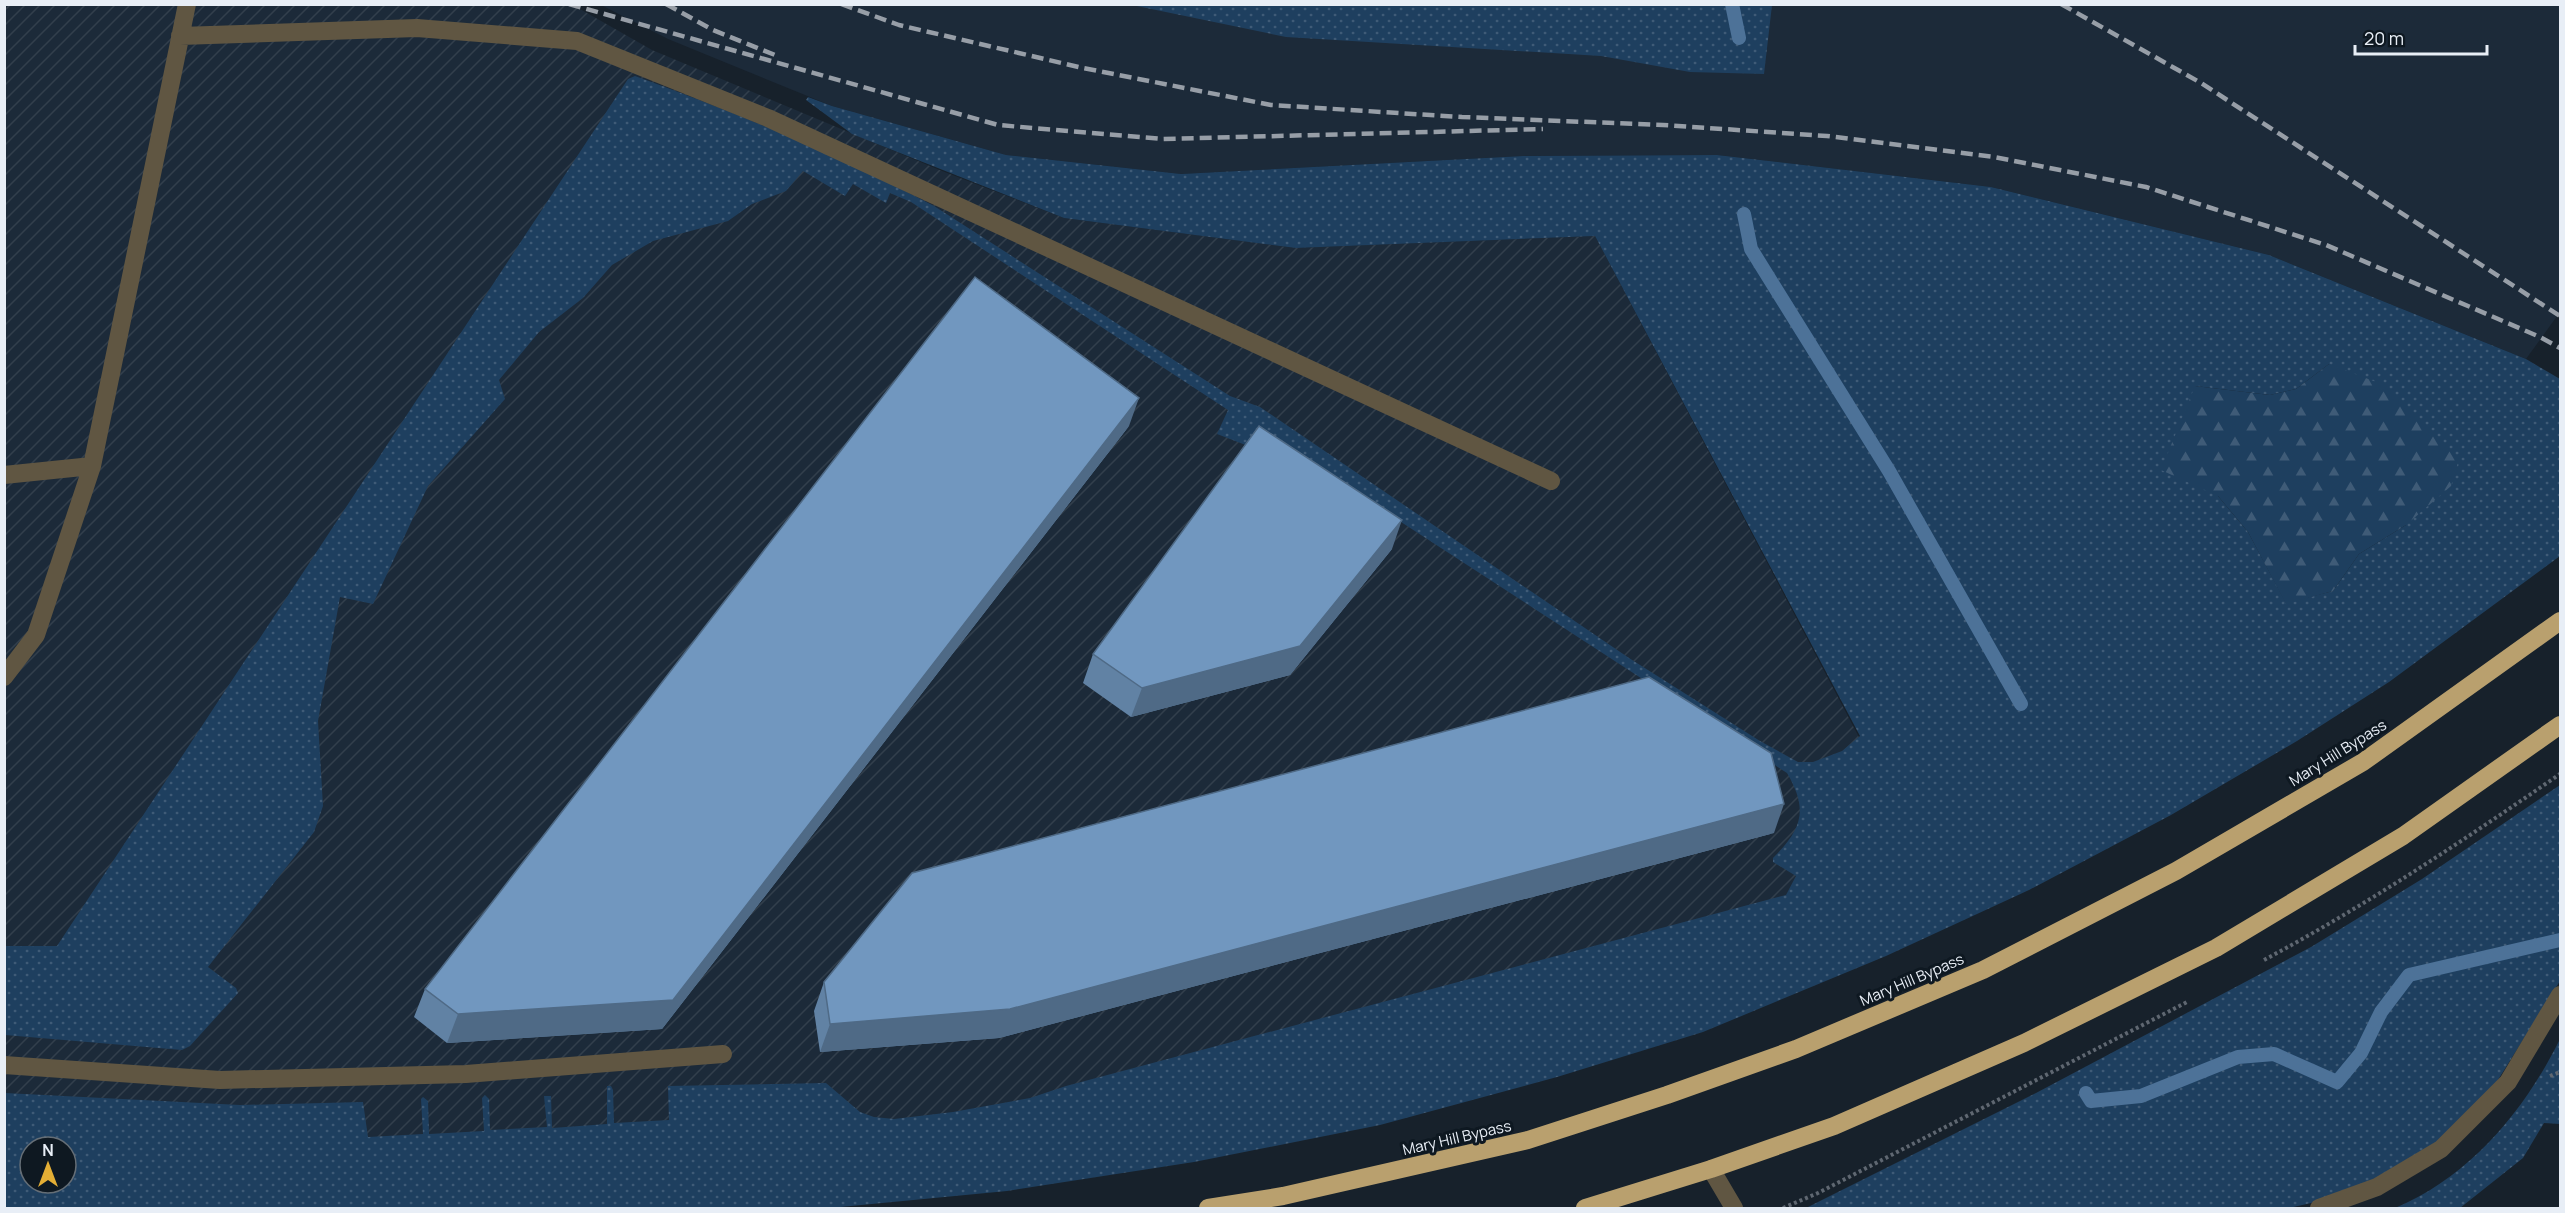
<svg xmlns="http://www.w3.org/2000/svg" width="2565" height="1213" viewBox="0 0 2565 1213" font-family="Manrope,sans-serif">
<defs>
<pattern id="industrial-furrows" width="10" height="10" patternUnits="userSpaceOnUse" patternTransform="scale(1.5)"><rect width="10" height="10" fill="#1c2a39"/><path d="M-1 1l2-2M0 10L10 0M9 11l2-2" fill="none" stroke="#323f4c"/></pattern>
<pattern id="grass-dots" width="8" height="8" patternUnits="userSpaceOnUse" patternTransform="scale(1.5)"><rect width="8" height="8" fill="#1e3f5f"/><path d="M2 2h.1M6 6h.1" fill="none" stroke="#3f5b77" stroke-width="1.8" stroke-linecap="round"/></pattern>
<pattern id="forest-firs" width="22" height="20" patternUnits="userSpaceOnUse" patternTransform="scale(1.5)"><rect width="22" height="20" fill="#1e3f5f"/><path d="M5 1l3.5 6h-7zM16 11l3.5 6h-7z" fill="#3f5b77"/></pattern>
</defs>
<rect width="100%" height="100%" fill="#17212b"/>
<!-- built -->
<path fill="#1c2a39" d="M601,5h1959v307l-34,47 -257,-104 -278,-68 -274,-32 -194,1 -342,18 -175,-19 -174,-49 -164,-67z"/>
<!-- industrial -->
<path fill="url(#industrial-furrows)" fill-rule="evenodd" d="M5,5h568l79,45 290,121 122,47 232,30 299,-12 336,638 -926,291 -1000,43zM30,1147h36v36h-36z"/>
<!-- grass -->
<path fill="url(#grass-dots)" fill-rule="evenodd" d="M1132,5h640l-8,69 -74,-2 -89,-16 -315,-19z
M635,76c103,37 203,79 299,130l296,190 30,11 369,251 131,83 38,21h15l29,-11 18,-15 -265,-500 -299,12 -232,-30 -212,-84 -46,-34 2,-3 24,9 174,49 175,19 342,-18 194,-1 274,32 278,68 257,104 34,20v177l-171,126 -92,59 -126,74 -142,75 -143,66 -183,76 -146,45 -177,48 -186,37 -187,29 -177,17h-825v-115l235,12 123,-3 5,35 55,-3 -2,-35 2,-2 5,4 1,33 55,-3 -2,-33 3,-3 4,4 1,31 57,-3 -3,-31h7l1,32 55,-4v-38h4l2,4 1,33 55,-3 -1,-34 158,-3 34,29 14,5 20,2 59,-7 77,-14 36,-12 720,-191 10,-19 -23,-14v-4c30,-30 35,-49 14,-85l-386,-251 -145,-73 -39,-15 11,-24 -317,-208 -21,-9 -4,10 -33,-19 -8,12 -42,-25 -17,20 -34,13 -24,17 -75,20 -41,24 -29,33 -44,34 -40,48 6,19 -77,87 -55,118 -33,-7 -22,124 5,85 -9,26 -106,135 28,21 2,5 -48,53 -8,4 -177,-15v-89h52l571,-867zM2329,364l77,161 -47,29 -26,37 -47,12 -38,-71 -30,-36 -23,-110 75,9 26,-6zM30,1147h36v36h-36z
M2560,785v196l-74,118 -66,62 -100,40 -31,7h-483l230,-115 275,-146 111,-68z
M2560,1039v85l-16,-1 -21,35 -63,50h-65c75,-31 130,-98 165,-169z"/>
<!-- forest -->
<path fill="url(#forest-firs)" d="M2329,364l55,21 75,74 -8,27 -45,39 -47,29 -26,37 -47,13 -38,-72 -30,-36 -57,-26 34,-84 75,9 26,-6z"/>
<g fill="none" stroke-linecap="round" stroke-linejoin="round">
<!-- stream -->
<path stroke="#4d7298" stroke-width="14" d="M1732,4l7,34
M1744,214l7,35 138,222 132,233
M2086,1093l5,8 50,-5 97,-39 36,-3 63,28 24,-29 20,-41 28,-37 151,-35"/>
<!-- path -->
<path stroke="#5f6771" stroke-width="4" stroke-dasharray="3 3" stroke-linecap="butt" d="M2264,960c103,-55 200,-120 296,-186
M2550,1076l10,-4
M1783,1208l35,-15 371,-192"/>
<!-- minor -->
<path stroke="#605642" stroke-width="18" d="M180,36l237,-8 160,13 191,77 783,363
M4,475l88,-9 95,-462
M4,677l32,-42 56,-169
M4,1065l216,15 246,-6 257,-20
M1711,1169l23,39
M2319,1208l58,-21 64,-38 67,-67 52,-87"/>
<!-- highway -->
<path stroke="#b9a06e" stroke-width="18" d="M1208,1208l75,-12 245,-56 139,-45 129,-46 187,-79 193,-99 187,-109 197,-141
M1585,1208l126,-39 123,-43 190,-83 192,-95 187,-112 157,-111"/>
<!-- rail -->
<path stroke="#979ea7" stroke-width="4.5" stroke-dasharray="12 6" stroke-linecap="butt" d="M569,4l429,121 165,14 380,-10
M666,4l47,26 67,27
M841,4l58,21 184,43 188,37 191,12 201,8 164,11 167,21 152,30 180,58 214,92 20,11
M2061,4l140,79 359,233"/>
</g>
<!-- wall -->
<path fill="#6182a4" d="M1129,426l-467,603 -215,14 -33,-26 11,-28z
M1392,549l-102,126 -159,42 -48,-34 10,-29z
M1774,833l-775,205 -179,14 -6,-41 10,-29z"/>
<!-- shaded-wall -->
<path fill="#4f6a86" d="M1139,398l-10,28 -467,603 -215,14 11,-29z
M1402,520l-10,29 -102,126 -159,42 11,-29z
M1784,804l-10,29 -775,205 -179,14 10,-28z"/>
<!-- building -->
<path fill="#7197bf" stroke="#4f6a86" stroke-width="1.5" d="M975,277l164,121 -466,602 -215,14 -33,-25z
M1259,426l143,94 -102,126 -158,42 -49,-34z
M1649,677l122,76 13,51 -774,205 -180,15 -6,-42 88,-109z"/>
<g text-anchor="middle" stroke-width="6" stroke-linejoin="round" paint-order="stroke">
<!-- street labels -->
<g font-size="15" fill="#e8eef6" stroke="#0e1821">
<text transform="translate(2338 753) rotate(-32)" y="5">Mary Hill Bypass</text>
<text transform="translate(1912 980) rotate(-23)" y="5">Mary Hill Bypass</text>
<text transform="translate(1457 1138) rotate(-13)" y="5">Mary Hill Bypass</text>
</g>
</g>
<!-- border -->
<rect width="2565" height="1213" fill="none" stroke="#e8eef6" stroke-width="12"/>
<!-- north arrow -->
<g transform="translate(48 1165)"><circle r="28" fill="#0e1821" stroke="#656e76" stroke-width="1.5"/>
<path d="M0-4.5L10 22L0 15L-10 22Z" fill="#e3ae35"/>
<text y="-9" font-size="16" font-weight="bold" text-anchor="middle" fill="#e8eef6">N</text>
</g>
<!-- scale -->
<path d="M2355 45v9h132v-9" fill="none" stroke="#e8eef6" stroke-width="3"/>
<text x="2364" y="45" font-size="18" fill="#e8eef6" stroke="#0e1821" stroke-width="4.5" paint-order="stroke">20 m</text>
</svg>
